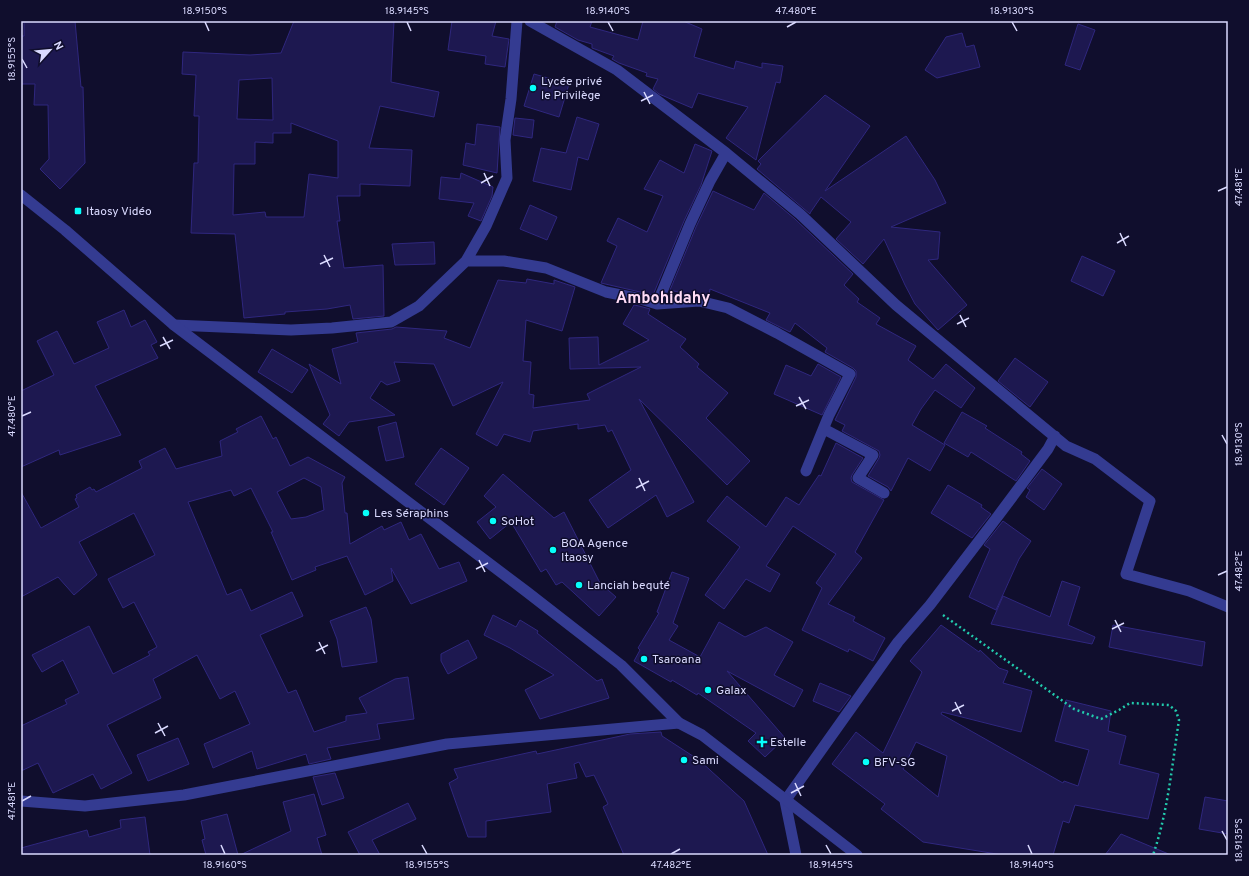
<svg xmlns="http://www.w3.org/2000/svg" width="1249" height="876" viewBox="0 0 1249 876" font-family="Overpass,sans-serif">
<rect width="100%" height="100%" fill="#100e2d"/>
<!-- building -->
<path fill="#1d1850" stroke="#2f277e" fill-rule="evenodd" d="M24,21h51l6,66h2l2,76 -25,26 -20,-20 9,-10 -1,-54h-14l1,-21h-14v-48h3z
M294,21h100l-3,61 48,10 -5,25 -54,-11 -11,42 43,2 -2,36 -50,-2v12h-23l3,25h-3l7,47 39,-3 1,51 -31,3 -3,-14 -23,4 -42,3v2l-41,4 -9,-84 -44,-1 3,-70h4l1,-47h-5l2,-41 -14,-1 1,-22 67,3 31,-2zM272,78l1,42 -36,-1 2,-39zM291,123l47,18v37l-29,-4 -5,43h-38l-1,-5 -32,3 1,-51h21v-22l18,1v-10h18z
M452,21h44l-4,15 17,3 -4,28 -20,-3 1,-8 -38,-6z
M557,21h35l-2,6 48,13 5,-19h40l19,8 -8,28 40,12 2,-8 26,7v-5l21,3 -3,17 -4,-1 -20,78 -30,-22 22,-31 -50,-14 -6,15 -33,-14 -6,-5 5,-10 -12,-3 1,-3 -28,-10 -7,-4 2,-3 -22,-8v-4l-14,-4 -23,-13z
M1078,24l17,6 -15,40 -15,-5z
M962,33l4,14 8,-2 6,22 -43,11 -12,-8 21,-33z
M534,74l35,10 -10,33 -35,-11z
M825,95l45,31 -45,65 81,-55 29,44 11,23 -55,24 49,5 -2,27 -10,1 39,45 -29,25 -23,-26 -10,-19 -21,-46 -21,25 -27,-25 15,-17 -30,-25 -11,16v1l-53,-45 4,-5 -3,-3z
M577,117l22,7 -11,36 -10,-3 -7,33 -38,-9 8,-33 25,5z
M515,118l19,2 -2,18 -19,-3z
M477,124l23,3 -3,46 -34,-8 3,-22 9,2z
M695,144l17,7 -11,34 -17,36 -31,74 -52,-12 16,-37 -10,-5 11,-23 29,14 16,-36 -19,-7 16,-29 24,13z
M461,173l32,14 -1,9 -11,25 -13,-5 6,-13 -35,-4 2,-22 19,2z
M713,191l41,19 10,-17 31,26 58,55 -9,11 15,14 -2,3 23,16 -4,6 40,22 -8,14 25,19 13,-15 29,24 -14,20 -26,-18 -14,19 -9,16 33,20 -15,26 -22,-13 -17,33 -3,-4 -20,-11 11,-18 1,-3 -1,-4 -37,-20 3,-6 -10,-5 21,-43v-6l-3,-3 -28,-16 2,-4 -32,-25 -5,9 -24,-12 4,-7 -60,-24 -1,7 -10,-2 -9,1 -20,-5 26,-63z
M530,205l27,12 -10,23 -27,-11z
M434,242l1,22 -40,1 -3,-21z
M1082,256l33,15 -12,25 -32,-15z
M527,279l27,5v-4l21,7 -13,44 -36,-11 -3,41 8,1 -2,32 5,1 -1,13 57,-8 -3,-6 54,-27 -71,2 -1,-31 29,-1 1,28 50,-25 -26,-16 11,-19 5,1 11,3 -2,5 38,25 -6,8 19,17 -2,3 31,26 -22,25 44,43 -23,24 -88,-86 55,103 -27,15 -11,-22 -48,33 -19,-28 42,-30 -19,-40 -4,2 -3,-7 -27,4v-5l-45,7 -3,11 -26,-8 -7,12 -21,-12 27,-52 -50,24 -19,-42 -40,-2 6,19 -13,4 -6,-4 -11,17 25,17 -46,7 -10,14 -16,-12 7,-9 -21,-51 32,20 -9,-35 26,-7 -2,-9 36,-4 4,-2 51,4 -3,7 26,10 28,-68 28,3z
M124,310l7,17 14,-7 12,22 -6,3 7,13 -63,28 26,49 -61,20 -1,-5 -38,17v-76l33,-16 -17,-34 20,-10 17,33 35,-16 -12,-26z
M272,349l36,21 -16,23 -34,-21z
M1015,358l33,24 -18,25 -32,-26z
M818,364l23,13 -19,38 -48,-21 12,-29 25,11z
M962,412l25,14 -2,2 37,24 -1,2 9,7 -14,20 -45,-29 -3,5 -24,-14z
M261,416l12,23 3,-2 14,29 18,-9 37,20 -3,6 3,30h2l3,31 32,-18 2,4 17,-8 8,18 12,-6 18,35 20,-7 8,19 -56,23 -20,-36 2,13 -28,14 -18,-39 -32,11 1,3 -24,10 -21,-48h2l-22,-44 -17,8 -3,-6 -43,12 39,93 14,-6 10,22 41,-19 11,24 -43,19 28,58 8,-3 18,42 32,-11v-5l21,-3 -8,-15 36,-19 13,-2 6,42 -37,5 3,15 -53,9 4,11 -22,5 -3,-10 -49,15 -5,-18 -39,17 -9,-24 46,-20 -15,-33 -15,8 -23,-44 -44,24 8,19 -54,27 25,48 -31,16 -8,-15 -40,19 -15,-30 -17,8v-45l46,-22 -2,-4 14,-7 -16,-33 -21,12 -10,-17 57,-29 24,48 37,-19 -2,-3 9,-5 -23,-45 -11,6 -15,-29 47,-24 -21,-42 -55,29 18,33 -23,20 -16,-18 -37,20v-105l20,36 38,-21 -4,-8 2,-1 -1,-3 14,-8 2,3 2,-1 2,3 46,-24 -3,-7 26,-13 11,21 46,-13 -2,-15 18,-9 -2,-3zM304,478l17,9 3,23 -18,7 -15,2 -14,-27z
M396,422l8,35 -18,4 -8,-34z
M836,443l27,15 -11,17 -1,3 1,4 32,18 -29,52 7,6 -34,46 27,13 -2,4 32,17 -12,23 -24,-12 -1,3 -46,-22 20,-42 -6,-5 20,-29 -43,-28 -27,40 14,8 -10,18 -24,-13 -22,30 -19,-14 35,-48 -33,-26 20,-25 39,31 20,-30 13,8 20,-30 2,1z
M441,448l28,20 -25,37 -29,-21z
M1042,469l20,15 -18,26 -18,-13 4,-7 -3,-2z
M503,474l51,44 10,-6 36,71 16,14 -17,19 -37,-34 -6,3 -10,-16 -5,3 -30,-50 -21,17 -13,-17 19,-15 -12,-11z
M948,485l34,20 -1,2 10,7 -19,24 -41,-25z
M1003,521l28,20 -12,18 -23,51 -27,-13 21,-48 -6,-4z
M672,572l17,6 -16,45 5,3 -9,14 31,17 19,-35 26,15 21,-10 27,15 -19,33 29,15 -9,17 -67,-36 58,67 -20,19 -17,-16 8,-8 -58,-40 -1,2 -25,-15 -1,2 -37,-21 6,-11 -2,-2 21,-35 -2,-1z
M1062,581l18,6 -12,38 27,12 -3,7 -101,-20 12,-28 47,21z
M366,607l5,12 6,43 -35,5 -5,-28 -7,-18z
M493,615l23,12 4,-7 18,11 -1,2 60,48 5,-2 7,19 -69,21 -15,-29 29,-15 -44,-27 -26,-13z
M941,625l38,27 1,-2 19,18 9,3 -5,12 29,8 -11,41 -79,-20 -1,2 122,69 1,-2 14,5 11,-36 -34,-9 11,-41 45,11 -3,20 18,5 -7,28 40,10 -11,45 -73,-14 -6,18 -6,-2 -10,34h-50l-80,-13 -42,-33 4,-5 -53,-40 24,-32 27,21 39,-81 -12,-11zM916,742l31,14 -9,41 -35,-28z
M1113,625l92,17 -3,24 -93,-19z
M468,640l9,18 -29,16 -7,-13v-7z
M820,683l31,13 -12,16 -26,-11z
M661,732l1,4 37,24 45,41 24,54h-144l-21,-48 5,-3 -14,-29 -8,2 -7,-15 -5,2 3,14 -30,6 4,28 -65,9v16h-18l-19,-54 9,-5 -4,-9 82,-18 1,3 93,-20z
M178,738l11,26 -41,17 -11,-26z
M335,773l9,25 -22,7 -9,-28z
M314,794l12,41 -9,3 5,17h-82l51,-24 -8,-29z
M1205,797l23,4v33l-29,-5z
M408,803l8,16 -44,21 8,15h-20l-12,-23z
M227,814l11,41h-32l-4,-15 3,-1 -4,-18z
M145,817l5,38h-129v-7l66,-18 2,7 32,-9 -1,-8z
M1121,834l50,21h-66z"/>
<g fill="none" stroke-linecap="round" stroke-linejoin="round">
<!-- path -->
<path stroke="#22cbad" stroke-width="2.5" stroke-dasharray="2 3" stroke-linecap="butt" d="M943,615l131,94 27,10 18,-9 11,-7 39,2 7,6 3,9c-7,45 -11,92 -26,135"/>
<!-- minor -->
<path stroke="#343b91" stroke-width="11" d="M530,21l87,49 109,83 74,61 96,91 170,141 29,13 55,42 -24,73 63,17 39,16
M466,261h38l42,7 60,24 35,7 16,5 33,-80 20,-43 16,-28
M657,304l42,-3 29,7 49,25 73,41 -21,41 -23,56
M174,325l117,5 41,-2 59,-6 28,-16 47,-45 20,-35 21,-48 -2,-38 6,-41 6,-78
M824,429l49,26 -15,23 26,15
M21,801l64,5 99,-11 263,-51 232,-21
M796,855l-11,-54 113,-159 32,-37 68,-89 50,-67 7,-13"/>
<!-- tertiary -->
<path stroke="#343b91" stroke-width="11" d="M21,195l44,35 109,95 353,267 94,73 58,58 23,12 155,120"/>
</g>
<!-- ticks -->
<path fill="none" stroke="#dadaff" stroke-width="1.5" d="M205,22l4,9M407,22l4,9M608,22l5,9M1012,22l5,9M787,27l9,-5M22,59l5,9M644,92l6,12M641,101l12,-6M484,173l6,13M481,183l12,-7M1218,191l9,-4M1120,233l6,13M1117,243l12,-7M324,255l6,12M320,264l13,-6M960,315l6,12M957,324l12,-6M163,337l7,12M160,346l13,-6M799,397l7,12M796,406l13,-6M22,416l9,-4M1222,435l5,9M639,478l6,13M636,488l13,-7M479,560l6,12M476,569l12,-6M1218,575l9,-4M1115,620l6,12M1112,629l12,-6M319,642l6,12M316,651l12,-6M955,702l6,12M952,711l12,-6M158,723l7,13M155,733l13,-7M795,783l6,13M791,793l13,-7M22,801l9,-5M1222,831l5,9M221,845l4,9M422,845l5,9M826,845l5,9M1028,845l4,9M671,854l9,-5"/>
<!-- markers -->
<g fill="#06fffb" stroke="#100e2d" stroke-width="1.5">
<circle cx="533" cy="88" r="4"/>
<rect x="74" y="207" width="8" height="8" rx="2"/>
<circle cx="366" cy="513" r="4"/>
<circle cx="493" cy="521" r="4"/>
<circle cx="553" cy="550" r="4"/>
<circle cx="579" cy="585" r="4"/>
<circle cx="644" cy="659" r="4"/>
<circle cx="708" cy="690" r="4"/>
<path d="M760 736h4v4h4v4h-4v4h-4v-4h-4v-4h4z"/>
<circle cx="684" cy="760" r="4"/>
<circle cx="866" cy="762" r="4"/>
</g>
<g text-anchor="middle" stroke-width="3" stroke-linejoin="round" paint-order="stroke">
<!-- poi labels -->
<g font-size="12" fill="#dadaff" stroke="#100e2d" text-anchor="start">
<text x="541" y="85">Lycée privé<tspan x="541" dy="14">le Privilège</tspan></text>
<text x="86" y="215">Itaosy Vidéo</text>
<text x="374" y="517">Les Séraphins</text>
<text x="501" y="525">SoHot</text>
<text x="561" y="547">BOA Agence<tspan x="561" dy="14">Itaosy</tspan></text>
<text x="587" y="589">Lanciah bequté</text>
<text x="652" y="663">Tsaroana</text>
<text x="716" y="694">Galax</text>
<text x="770" y="746">Estelle</text>
<text x="692" y="764">Sami</text>
<text x="874" y="766">BFV-SG</text>
</g>
<!-- district labels -->
<g font-size="16" font-weight="bold" fill="#ffdcf6" stroke="#100e2d">
<text x="663" y="303">Ambohidahy</text>
</g>
</g>
<!-- border -->
<rect width="1249" height="876" fill="none" stroke="#100e2d" stroke-width="44"/>
<!-- north arrow -->
<g transform="translate(50 50) rotate(63)" stroke="#100e2d" stroke-width="3" paint-order="stroke">
<path d="M0-3L7 15L0 10L-7 15Z" fill="#dadaff"/>
<text y="-6" font-size="11" font-weight="bold" text-anchor="middle" fill="#dadaff">N</text>
</g>
<rect x="22" y="22" width="1205" height="832" fill="none" stroke="#dadaff" stroke-width="1.5"/>
<g font-size="10" text-anchor="middle" fill="#dadaff">
<text x="205" y="14">18.9150°S</text>
<text x="407" y="14">18.9145°S</text>
<text x="608" y="14">18.9140°S</text>
<text x="796" y="14">47.480°E</text>
<text x="1012" y="14">18.9130°S</text>
<text transform="translate(11 59) rotate(-90)" y="4">18.9155°S</text>
<text transform="translate(1238 187) rotate(-90)" y="4">47.481°E</text>
<text transform="translate(11 416) rotate(-90)" y="4">47.480°E</text>
<text transform="translate(1238 444) rotate(-90)" y="4">18.9130°S</text>
<text transform="translate(1238 571) rotate(-90)" y="4">47.482°E</text>
<text transform="translate(11 801) rotate(-90)" y="4">47.481°E</text>
<text transform="translate(1238 840) rotate(-90)" y="4">18.9135°S</text>
<text x="225" y="868">18.9160°S</text>
<text x="427" y="868">18.9155°S</text>
<text x="671" y="868">47.482°E</text>
<text x="831" y="868">18.9145°S</text>
<text x="1032" y="868">18.9140°S</text>
</g>
</svg>
